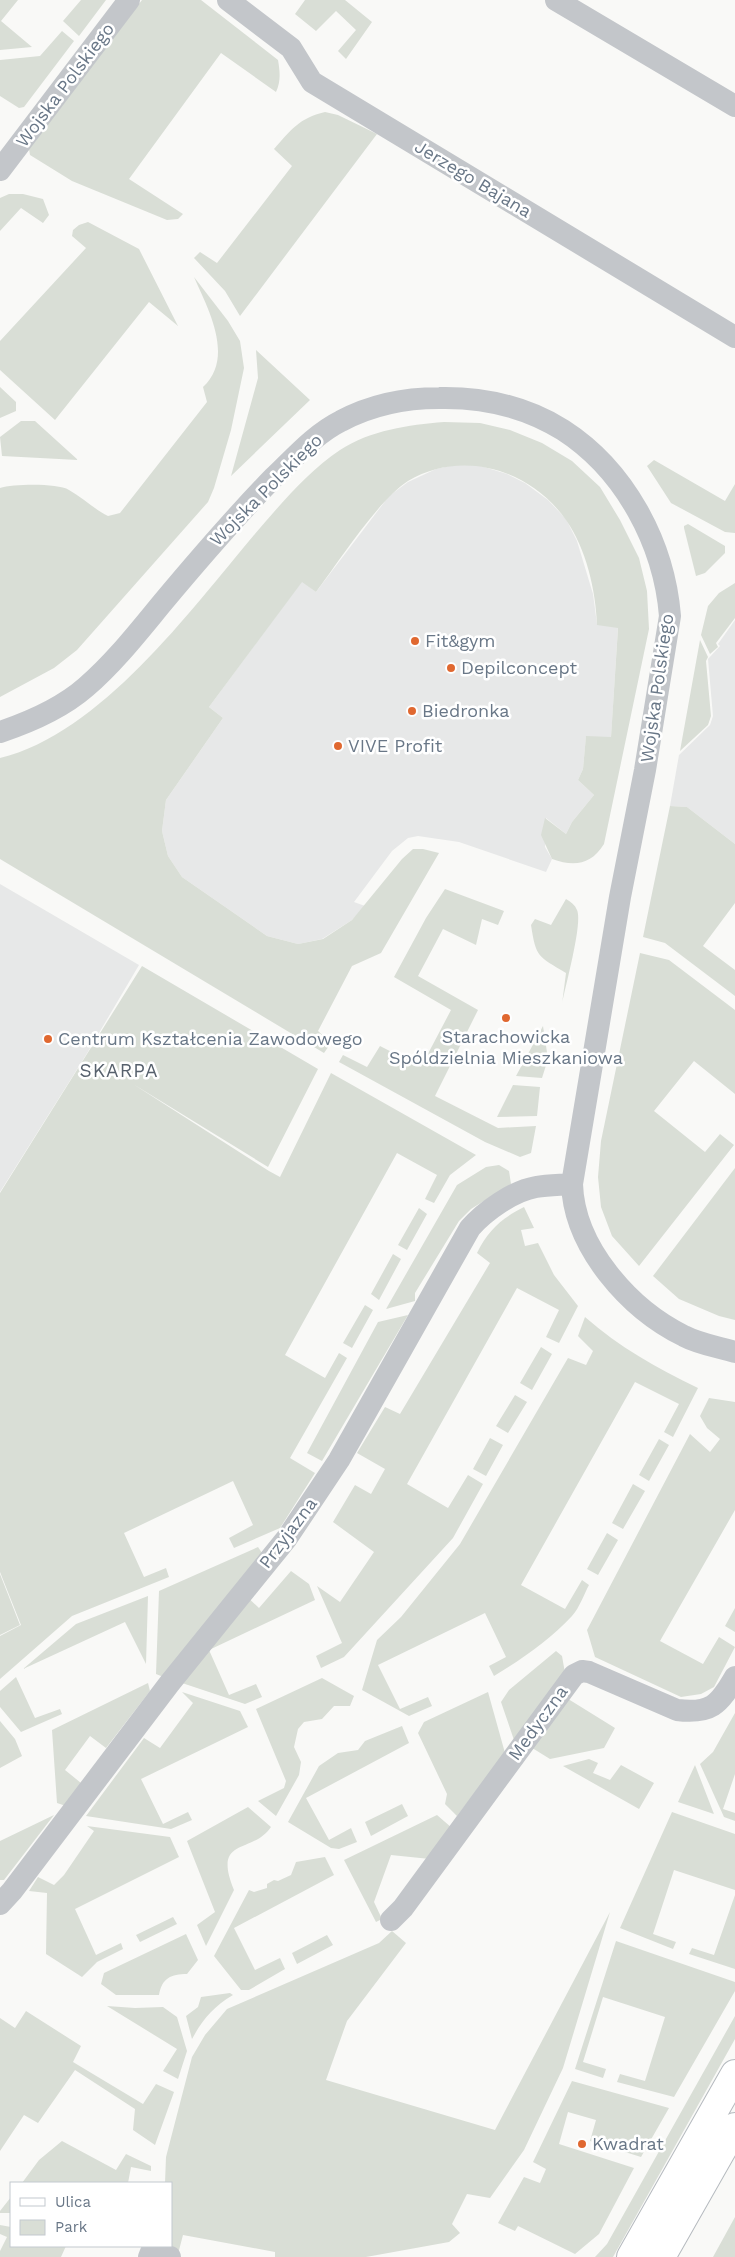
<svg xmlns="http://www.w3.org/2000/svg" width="735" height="2257" viewBox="0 0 735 2257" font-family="'Work Sans',sans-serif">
<rect width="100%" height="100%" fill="#f9f9f7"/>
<!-- built -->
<path fill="#e7e8e8" d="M458,464l23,2 26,8 18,9 23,17 18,19 11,22 16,53 4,30 21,3 -7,111 -25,-1 -3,32 -5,11 16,15 -22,27 -6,12 -20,-16 -1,29 7,12 -6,13 -87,-30 -41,-6 -10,2 -16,13 -38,51 11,4 -13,14 -30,19 -24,5 -31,-8 -85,-59 -14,-21 -6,-25 4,-31 57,-82 -14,-11 93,-126 14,11 73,-96 19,-14 28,-13z
M735,620v224l-48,-37 -17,-1 9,-51 31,-30 3,-9 -5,-57 12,-13 -2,-2z
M0,884l139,81 -53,90 -86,137z"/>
<!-- green -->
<path fill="#d9ded6" d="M0,0h18l-17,21 31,26 -32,3z
M81,0h25l-27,36 -16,-15z
M142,0h59l77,60c2,12 3,21 -2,32l-55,-39 -92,126 54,35 -5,5 -11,1 -95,-39 -42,-26 -1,-6z
M305,0h40l27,22 -26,37 -8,-8 18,-21 -20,-19 -20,20 -21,-17z
M62,31l12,10 -50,66 -5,1 -19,-12v-36l40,-4z
M325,112l13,3 39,19 -137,182 -15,-25 -31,-33 6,-6 17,11 75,-97 -18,-17c17,-19 25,-31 51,-37z
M9,194h14l20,5 6,16 -6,8 -22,-15 -21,23v-33z
M88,222l51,27 39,77 -29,-24 -94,118 -55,-50v-29l86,-93 -14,-12 1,-6 6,-5z
M194,277l34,44 12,20 4,27 -13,62 -17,58 -6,14 -131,148 -23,18 -54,29v-209c14,-4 57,-5 69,2 14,8 25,19 39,26l12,-3 87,-111 -4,-15c32,-30 5,-78 -9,-110z
M256,350l54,50 -79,76 27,-98z
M0,387l16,15v9l-16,7z
M21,421h14l43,39 -76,-4 -2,-19z
M444,422l36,1 30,7 32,13 30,18 28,26 20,33 19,38 8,33 2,38 -45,215c-13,21 -30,23 -52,15l-11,-24 4,-17 21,16 6,-12 22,-27 -16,-15 5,-11 3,-33 25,1 7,-109 -21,-3c-1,-34 -11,-77 -31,-105 -36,-51 -104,-71 -158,-39 -29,18 -70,82 -92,111l-14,-10 -93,125 14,11 -57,82 -4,31 6,25 14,21 85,59 31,8 25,-5 29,-19 50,-61 11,-10h10l16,4 -58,100 -29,13 -34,65 13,12 -7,10 -324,-194v-101c100,-24 190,-147 254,-223 26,-30 53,-63 86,-85 31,-20 68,-25 104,-28z
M654,460l71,41 10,-17v49l-10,-1 -54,-29 -24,-37z
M688,524l37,22v7l-20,20 -9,3 -12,-48v-2z
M735,583v35l-19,25 2,4 -8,7 -9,-19 7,-29 11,-13z
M700,640l8,17 -2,4 5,55 -3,9 -28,26z
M670,806l17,1 48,37v59l-32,43 32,24v26l-70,-53 -22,-6z
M445,889l59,22 -6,14 -16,-6 -6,26 -33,-16 -25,47 60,34 -43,86 63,32 38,-2 -5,27 -11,4 -35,-15 -146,-80 4,-7 24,12 13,-21 41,21 30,-57 -57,-33 32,-59z
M566,899c5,3 9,6 11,11 6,13 -12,77 -15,94l4,-31c-28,-17 -30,-15 -35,-48l4,-6 16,6z
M640,953l29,7 66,50v84l-41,-33 -40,50 51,41 15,-18 14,11 -95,121 -27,-30 -11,-29 -3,-30 3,-36z
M142,966l176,103 -50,98 -135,-83 136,87 11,6 51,-104 145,82 -26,20 -16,28 -9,-4 12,-24 -40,-22 -112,202 40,23 14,-25 8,5 -57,100 25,15 -35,55 -46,20 -5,-10 24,-13 -20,-44 -109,52 20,44 22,-9 3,9 -97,39 -72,63v-43l21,-11 -21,-53v-379z
M543,1026l5,33 -6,19 -26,-2z
M513,1085l27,2 -3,29 -40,1z
M499,1165l10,6 2,13 -40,25 -12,12 -44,72v8l-29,8 71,-124 29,-18z
M735,1168v152l-16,-4 -40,-17 -26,-23z
M524,1207l10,21 -13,2 4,16 13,-3 16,32 24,31 -19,37 -13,-6 13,-27 -42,-22 -110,196 41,24 20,-33 15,9 -30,54 -109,119 -23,11 -5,-12 26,-13 -25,-57 23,16 34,-50 -41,-30 22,-37 16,9 14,-25 -28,-16 28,-46 15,7 90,-151 -13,-10c11,-23 25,-35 47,-46z
M419,1208l8,6 -20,36 -9,-5z
M393,1254l8,5 -22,41 -8,-6z
M365,1305l8,5 -21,38 -9,-5z
M408,1315l-86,146 -15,-8 71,-131z
M585,1317c34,30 72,51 113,71l-25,49 -9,-5 15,-28 -44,-22 -114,203 44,24 17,-29 7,5c-5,9 -9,22 -17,31 -22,24 -50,43 -78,60l-5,-10 17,-9 -21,-44 -107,52 22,44 28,-12 4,9 -23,10 -47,-26 15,-50 24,-23 59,-73 108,-186 18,7 7,-14 -15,-15z
M541,1347l11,7 -20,36 -12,-7z
M515,1395l12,7 -19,31 -12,-7z
M709,1398l26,4v108l-75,131 43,23 16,-27 16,10 -21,40 -13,7 -20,3 -86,-40 -8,-27 103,-196 20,18 10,-13 -13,-11 -7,-12z
M490,1438l13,7 -17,31 -13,-7z
M659,1439l10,6 -20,36 -10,-6z
M633,1484l12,7 -22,38 -11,-6z
M607,1533l11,7 -20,35 -11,-6z
M258,1547l4,6 -96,125 -10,-4 3,-83z
M291,1571l18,13 6,16 -106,50 20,45 27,-11 6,13 -17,7 -66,-22 65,-88 15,14z
M0,1574l20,51 -20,10z
M148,1596l-2,68 -21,-42 -102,47 53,-45z
M735,1608v24l-10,-6z
M556,1651l6,5 3,17 -50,70 -14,-41 8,-12z
M16,1677l19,41 25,-9 2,5 -41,18 -21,-25v-16z
M322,1678l32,18 -4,10h-16l-12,13 -18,3 -6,7 -4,18 7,15 -2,13 -23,41 -18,-15 26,-13 2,-7 -30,-72z
M148,1683l2,8 -44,57 -16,-12 -25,34 16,13 -15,23 -9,-3 -5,-73z
M182,1692l58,19 8,16 -107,52 22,45 25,-12 4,8 -21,9 -85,-13 58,-78 16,10 33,-45z
M488,1692l17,61 -48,63 -12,-12 2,-10 -29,-61 6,-11z
M565,1697l50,31 -11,20 -54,11 -21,-13z
M735,1713v61l-12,35 12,4v8l-11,-4 -24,-53 13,-12z
M0,1721l15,18 7,17 -22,12z
M402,1726l7,17 -103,55 23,42 22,-12 6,14 -18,7 -8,-1 -43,-26 31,-56 19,-13 20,-3 7,-9z
M589,1759l9,4 -5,10 17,7 11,-15 33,18 -15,26 -76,-43z
M695,1765l19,49 -36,-12z
M402,1804l6,12 -37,20 -6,-14z
M248,1807l23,20c-19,28 -59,9 -37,63l-28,56 -9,-21 18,-13 -28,-71z
M672,1812l63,22v56l-61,-20 -21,64 23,8 -3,7 -53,-21z
M54,1815l-50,65h-4v-39z
M437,1815l15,13 -22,31 -39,-4 -17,47 8,17 -6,3 -32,-62z
M87,1826l83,11 9,20 -104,52 21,46 25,-12 2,6 -26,13 -15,15 -36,-23 1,-61 -18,-2 9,-14 16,8 10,-10 30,-44z
M325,1857l9,18 -100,53 21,42 25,-12 5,11 -36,21h-8l-27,-34 35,-66 5,2 13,-4v-4l7,-4 4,1 13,-6 5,-13z
M735,1895v74l-46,-15 3,-6 22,7z
M610,1912l-47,156 -39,82 -34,48 -23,-4 -15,30 8,9 -11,9 -83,15h-91v-5l-92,-17 -5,19 -7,-8v-63h-6l1,-26 26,-100 13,-22 22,-26 152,-66 13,-12 14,12 -59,78 -21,59 169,50z
M173,1917l4,7 -37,18 -4,-7z
M186,1934l12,26 -11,14c-16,0 -25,4 -28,21h-43l-15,-11 3,-11z
M327,1935l6,10 -36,19 -5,-11z
M616,1941l119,41v9l-61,106 -57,-15 3,-8 25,7 20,-64 -62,-20 -20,65 23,7 -3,9 -28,-9z
M230,1993l3,2c-20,12 -30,24 -41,44l-6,-23 12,-9 3,-10z
M107,2006l28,2 28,-1 14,10 10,34 -9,28 -15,-8 14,-22z
M26,2011l55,35 -8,16 70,42 13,-20 18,8 -19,53 -22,-15 2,-21 -60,-39 -37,53 -14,-8 -24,36v-133l15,10z
M735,2016v23l-122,218h-18l12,-13z
M572,2081l97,27 -28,49 -51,-16 6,-21 -28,-8 -9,32 75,24 -35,66 -24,20 -57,-28 -3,5 -17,-8 26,-46 16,6 6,-14 -13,-7z
M62,2141l54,29 10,-16 25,12v5l-20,-4 -3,16h-106l17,-23z
M11,2197v16h-11v-2z
M735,2217v40h-22z
M0,2225l11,2v19h55l-5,11h-61v-6l7,-14 -7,-3z"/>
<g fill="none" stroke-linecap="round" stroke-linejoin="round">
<defs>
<path id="secondary" d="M631,2257l104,-183
M661,2257l74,-130"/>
</defs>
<!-- secondary casing -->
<use href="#secondary" stroke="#b5babf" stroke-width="30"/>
<!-- street -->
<path stroke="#c3c6ca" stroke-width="22" d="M228,0l63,48 21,34 423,255
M556,0l179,106
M0,170l129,-170
M0,732c30,-10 62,-24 86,-45 29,-25 53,-56 77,-85 36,-43 72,-85 111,-125 21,-20 41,-43 67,-56 30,-16 65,-23 98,-23 44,-1 87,9 124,32 62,40 101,113 107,186l-25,154 -25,127 -48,287c2,63 57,125 112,152 15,8 34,11 51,16
M0,1904l12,-13 157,-207 118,-146 52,-78 131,-232c15,-17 43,-37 66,-41 12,-2 24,-2 36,-3
M391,1920l12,-12 171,-233 8,-4 7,1 88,38c34,4 42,-5 58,-33
M149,2257l2,-5 19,5"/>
<!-- secondary -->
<use href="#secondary" stroke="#fff" stroke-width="28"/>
</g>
<!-- markers -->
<g fill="#e06830" stroke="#fff" stroke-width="2">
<circle cx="415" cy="641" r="5"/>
<circle cx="451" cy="668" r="5"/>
<circle cx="412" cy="711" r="5"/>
<circle cx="338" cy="746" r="5"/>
<circle cx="506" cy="1018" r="5"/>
<circle cx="48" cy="1039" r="5"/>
<circle cx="582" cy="2144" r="5"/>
</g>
<g text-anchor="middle" stroke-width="5" stroke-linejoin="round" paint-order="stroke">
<!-- street labels -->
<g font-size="18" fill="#697787" stroke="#fff">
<text transform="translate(65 85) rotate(-53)" y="6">Wojska Polskiego</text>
<text transform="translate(473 179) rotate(31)" y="6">Jerzego Bajana</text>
<text transform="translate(266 490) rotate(-45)" y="6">Wojska Polskiego</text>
<text transform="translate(657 688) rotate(-82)" y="6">Wojska Polskiego</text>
<text transform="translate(288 1533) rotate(-53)" y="6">Przyjazna</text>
<text transform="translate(538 1723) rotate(-54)" y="6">Medyczna</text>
</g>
<!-- poi labels -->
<g font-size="18" fill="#697787" stroke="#fff" text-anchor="start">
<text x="425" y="647">Fit&amp;gym</text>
<text x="461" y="674">Depilconcept</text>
<text x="422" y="717">Biedronka</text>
<text x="348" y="752">VIVE Profit</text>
<text x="506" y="1043" text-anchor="middle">Starachowicka<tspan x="506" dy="21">Spóldzielnia Mieszkaniowa</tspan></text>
<text x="58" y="1045">Centrum Kształcenia Zawodowego</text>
<text x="592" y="2150">Kwadrat</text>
</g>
<!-- neighbourhood labels -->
<g font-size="19" letter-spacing="1" fill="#57616d" stroke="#fff">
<text x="119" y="1077">SKARPA</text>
</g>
</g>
<!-- legend -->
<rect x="10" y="2182" width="162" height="65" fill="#ffffff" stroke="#c3c9cf"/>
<rect x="20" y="2198" width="25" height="8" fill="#ffffff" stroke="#c3c9cf"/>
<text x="55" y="2207" font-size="15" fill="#697787">Ulica</text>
<rect x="20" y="2220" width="25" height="15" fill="#d9ded6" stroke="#c3c9cf"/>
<text x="55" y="2232" font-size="15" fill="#697787">Park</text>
</svg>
